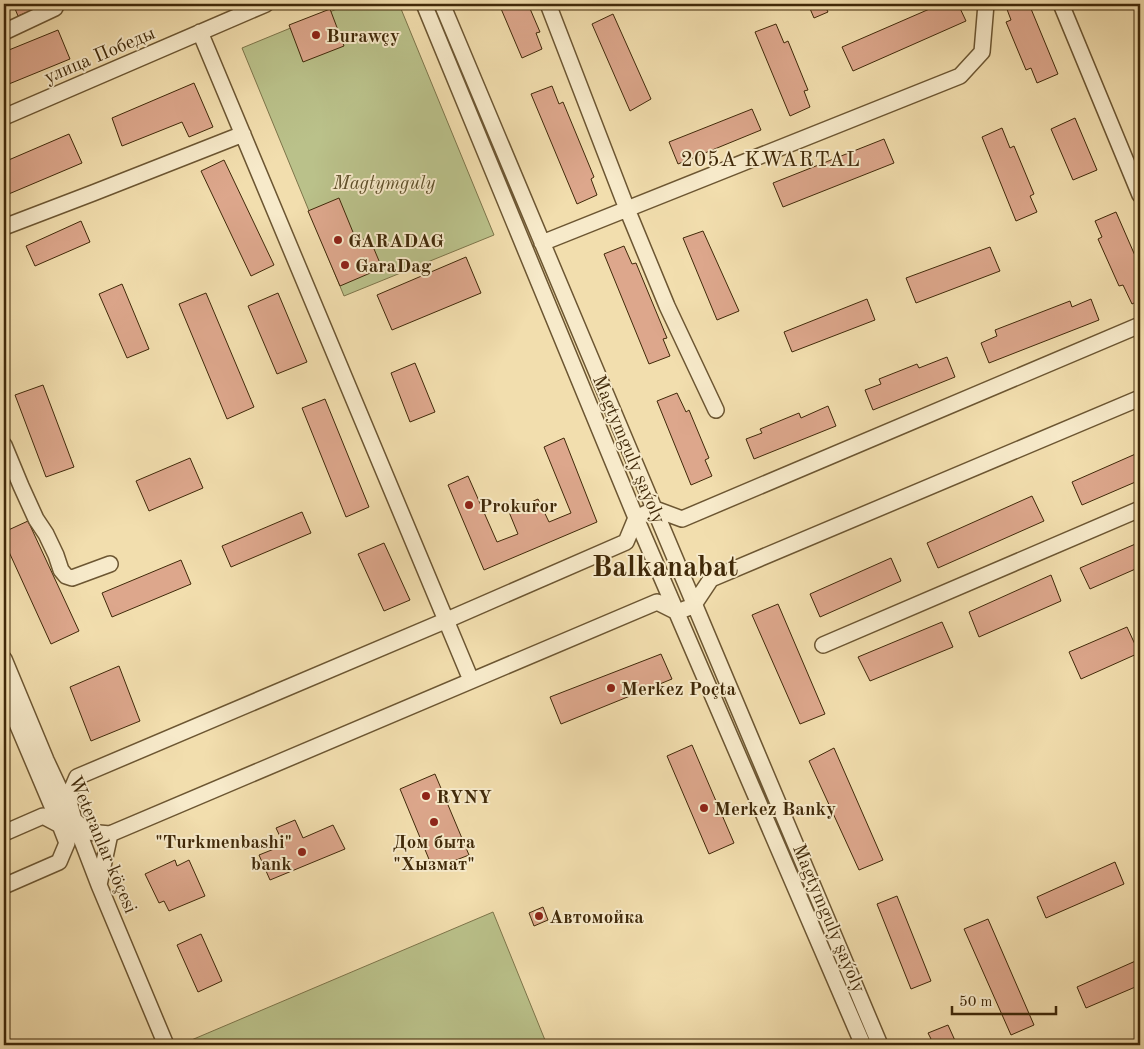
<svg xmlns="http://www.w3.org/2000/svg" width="1144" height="1049" viewBox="0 0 1144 1049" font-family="'Old Standard TT',serif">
<rect width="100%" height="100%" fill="#f2deae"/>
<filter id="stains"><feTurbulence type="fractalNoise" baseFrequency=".004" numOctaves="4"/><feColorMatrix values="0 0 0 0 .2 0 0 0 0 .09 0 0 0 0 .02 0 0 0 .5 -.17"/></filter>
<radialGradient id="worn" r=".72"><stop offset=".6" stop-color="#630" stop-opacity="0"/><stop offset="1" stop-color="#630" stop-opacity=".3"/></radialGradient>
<!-- green -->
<path fill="#bac18a" stroke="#7d754a" d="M349,4h50l95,231 -150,61 -102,-248z
M493,912l54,133h-364l-1,-1z"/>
<!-- building -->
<path fill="#dda78c" stroke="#402909" d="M13,4h34l-29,12z
M499,4h29l12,28 -4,1 6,16 -20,9z
M808,4h16l4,8 -14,6z
M941,4h17l8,17 -113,50 -11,-24z
M1005,4h24l29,70 -21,9 -6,-15 -5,2 -20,-48 5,-2z
M330,9l14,37 -41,16 -14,-37z
M613,14l38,85 -21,12 -38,-87z
M776,24l8,19 4,-2 20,49 -4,1 6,16 -20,9 -35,-84z
M58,30l12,29 -66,27v-34z
M194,83l19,44 -24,10 -7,-15 -60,24 -10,-28z
M552,86l7,18 4,-2 31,75 -3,2 6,16 -20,9 -46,-110z
M752,109l9,21 -83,34 -9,-22z
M1075,118l22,52 -24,10 -22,-51z
M1002,128l8,20 4,-2 20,48 -4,2 7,16 -21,9 -34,-84z
M69,134l13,29 -78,33v-34z
M884,139l10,24 -111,44 -10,-24z
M224,160l50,105 -23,11 -50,-105z
M339,198l18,44 12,-5 13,31 -42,18 -32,-75z
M1116,212l24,55v33l-8,4 -9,-19 -4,1 -21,-47 4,-2 -7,-16z
M81,221l9,21 -55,24 -9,-20z
M703,231l36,80 -22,9 -34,-82z
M624,246l8,18 4,-1 31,75 -4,1 7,17 -21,8 -45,-110z
M990,247l10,24 -84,32 -10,-25z
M466,257l15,36 -89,37 -15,-35z
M122,284l27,65 -22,9 -28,-64z
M206,293l48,114 -27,12 -48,-115z
M278,293l29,69 -30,12 -29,-68z
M867,299l8,21 -83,32 -8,-20z
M1091,299l8,21 -110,43 -8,-20 16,-7 -2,-6 75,-29 2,6z
M947,357l8,20 -82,33 -8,-20 16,-6 -2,-5 38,-15 2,4z
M415,363l20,49 -25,10 -19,-49z
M43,385l31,82 -28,10 -31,-82z
M677,393l9,19 3,-2 20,48 -4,2 7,16 -21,9 -34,-84z
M325,399l44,108 -23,10 -44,-109z
M828,406l8,20 -82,33 -8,-20 16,-6 -2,-4 39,-16 2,5z
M564,438l33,84 -113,48 -36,-85 20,-9 29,66 21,-8 -9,-22 29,-13 11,23 22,-9 -27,-66z
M1140,452v28l-58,25 -10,-23z
M190,458l13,30 -54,23 -13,-30z
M1032,496l12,25 -106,47 -11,-25z
M302,512l9,21 -80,34 -9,-21z
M28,521l51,110 -28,13 -47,-103v-9z
M1140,542v25l-50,22 -10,-21z
M384,543l26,57 -26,11 -26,-57z
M891,558l10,23 -81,36 -10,-23z
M181,560l10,24 -79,33 -10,-24z
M1051,575l10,26 -82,36 -10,-25z
M778,604l47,110 -25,10 -48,-109z
M942,622l11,25 -83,34 -12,-24z
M1127,627l12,26 -58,26 -12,-27z
M661,654l11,25 -111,45 -11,-27z
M119,666l21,55 -49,20 -21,-54z
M692,745l42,98 -25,11 -42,-98z
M834,748l49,112 -24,10 -50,-109z
M435,774l34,81 -36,14 -33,-80z
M295,820l8,18 30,-13 12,24 -75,31 -11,-25 25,-10 -8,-17z
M175,860l2,6 12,-6 16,36 -36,15 -5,-10 -5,2 -14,-29z
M1115,862l9,22 -78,34 -9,-21z
M897,896l34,85 -20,8 -34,-85z
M543,907l5,13 -14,6 -5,-13z
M988,919l46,106 -23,10 -47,-106z
M201,934l21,47 -24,11 -21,-47z
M1140,959v26l-54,23 -9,-21z
M948,1025l9,20h-23l-6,-12z"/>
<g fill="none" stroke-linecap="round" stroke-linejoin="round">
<defs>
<path id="minor" d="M424,4l212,514 227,527
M442,4c146,347 291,694 438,1041
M548,4l79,205 40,97 49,104
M1061,4l79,191
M4,32l51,-24
M200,32l271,648
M4,117l262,-113
M4,227l89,-34 150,-59
M542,243l418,-167 22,-24 4,-48
M1140,325l-458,194 -27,-10 -19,9 -10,24 -179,78 -370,157 -9,21 6,22 14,12 22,2 547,-232 20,10 16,-6 18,-27 429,-181
M4,445l17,41 15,33 10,15 10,21 5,15 5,6 6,2 38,-14
M823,645l317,-136
M4,659l42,101 28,60 25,65 67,160
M4,693l56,132
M4,833l39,-17 17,9 7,18 -8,19 -55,24
M99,885l11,-51"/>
</defs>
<!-- minor casing -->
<use href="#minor" stroke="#6c5632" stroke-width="18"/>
<!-- minor -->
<use href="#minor" stroke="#f7eaca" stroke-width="15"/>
</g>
<!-- markers -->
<g fill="#8f2418" stroke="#f7eaca" stroke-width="2">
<circle cx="316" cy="35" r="5"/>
<circle cx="338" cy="240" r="5"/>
<circle cx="345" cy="265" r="5"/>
<circle cx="469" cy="505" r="5"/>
<circle cx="611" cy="688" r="5"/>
<circle cx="426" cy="796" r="5"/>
<circle cx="704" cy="808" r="5"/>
<circle cx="434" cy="822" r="5"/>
<circle cx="302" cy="852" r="5"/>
<circle cx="539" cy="916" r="5"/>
</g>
<g text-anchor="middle" stroke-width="4" stroke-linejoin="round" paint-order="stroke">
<!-- poi labels -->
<g font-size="19" font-weight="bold" fill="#402909" stroke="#f7eaca" text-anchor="start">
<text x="326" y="42">Burawçy</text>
<text x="348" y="247">GARADAG</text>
<text x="355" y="272">GaraDag</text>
<text x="479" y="512">Prokuror</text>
<text x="621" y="695">Merkez Poçta</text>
<text x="436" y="803">RYNY</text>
<text x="714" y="815">Merkez Banky</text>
<text x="292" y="848" text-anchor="end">"Turkmenbashi"<tspan x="292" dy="22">bank</tspan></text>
<text x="434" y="848" text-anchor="middle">Дом быта<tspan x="434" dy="22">"Хызмат"</tspan></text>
<text x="549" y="923">Автомойка</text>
</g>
<!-- street labels -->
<g font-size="19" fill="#402909" stroke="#f7eaca">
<text transform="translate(99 54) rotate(-23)" y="7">улица Победы</text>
<text transform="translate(630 449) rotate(67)" y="7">Magtymguly şaýoly</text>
<text transform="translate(104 844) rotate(67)" y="7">Weteranlar köçesi</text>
<text transform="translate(830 918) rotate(67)" y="7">Magtymguly şaýoly</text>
</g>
<!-- park labels -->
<g font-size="19" font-style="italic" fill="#5e4f29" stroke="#f7eaca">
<text x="384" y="189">Magtymguly</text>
</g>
<!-- quarter labels -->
<g font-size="21" letter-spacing="1" fill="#402909" stroke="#f7eaca">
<text x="771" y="166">205A KWARTAL</text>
</g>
<!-- town labels -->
<g font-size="29" font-weight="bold" fill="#402909" stroke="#f7eaca">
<text x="665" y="576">Balkanabat</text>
</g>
</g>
<!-- margin -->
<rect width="1144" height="1049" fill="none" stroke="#f2deae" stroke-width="20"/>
<rect x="5" y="5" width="1134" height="1039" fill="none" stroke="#402909" stroke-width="2.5"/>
<rect x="10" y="10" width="1124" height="1029" fill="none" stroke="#402909"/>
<!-- scale -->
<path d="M952 1006v8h104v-8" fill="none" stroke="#402909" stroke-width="2.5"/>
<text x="959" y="1006" font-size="15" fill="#402909" stroke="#f7eaca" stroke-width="4" paint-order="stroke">50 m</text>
<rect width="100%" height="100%" filter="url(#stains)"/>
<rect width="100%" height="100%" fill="url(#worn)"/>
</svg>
